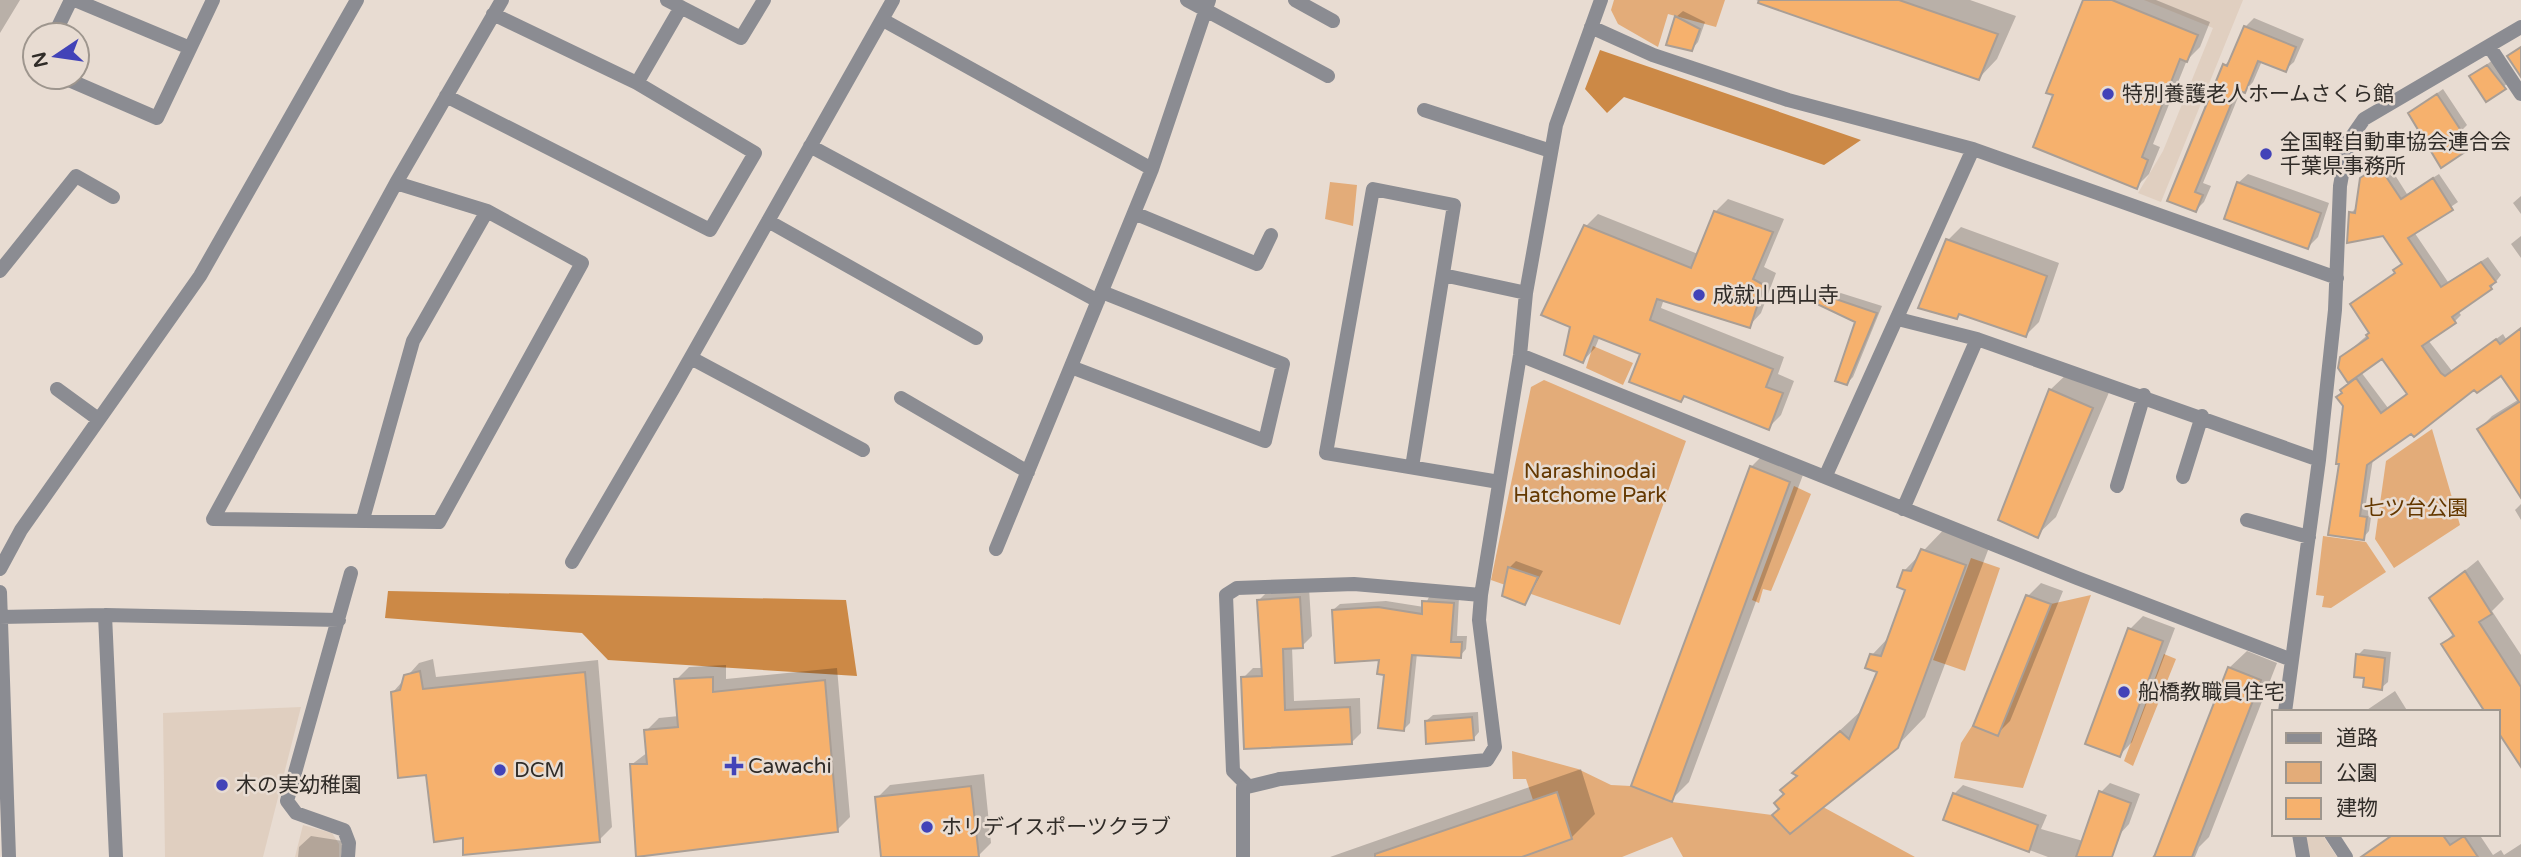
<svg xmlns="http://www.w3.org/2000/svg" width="2521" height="857" viewBox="0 0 2521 857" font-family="'Varela Round','Noto Sans JP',sans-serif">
<rect width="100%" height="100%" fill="#e8dcd2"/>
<!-- built -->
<path fill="#e0cfc0" d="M2144,0h99l-82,202 -23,-9 25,-42 50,-123z
M301,707l-38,150h-98l-2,-144z
M303,825l29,8 7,11v13h-44z
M2306,834h16l15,23h-28z"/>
<!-- green -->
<path fill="#e3ac79" d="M1614,0h111l-9,27 -48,-13 -10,33 -40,-23 -7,-14z
M1330,182l27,3 -4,41 -28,-7z
M1593,346l40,17 -10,22 -37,-17z
M1544,380l142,61 -66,184 -129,-45 40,-193z
M2432,429l28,96 -66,43 -19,-29 11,-78z
M1794,486l17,8 -40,97 -8,-2 -4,14 -7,-3z
M2323,536l43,6 20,30 -55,36 -9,-1 2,-11 -8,-1z
M1971,558l29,10 -35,103 -32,-11z
M2091,595l-68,193 -69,-10 7,-35 90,-139z
M2164,654l12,5 -43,107 -9,-5z
M1512,751l66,18 33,16 20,1 41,16 100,13 51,-8 92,50h-232l-11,-20 -50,20h-100l50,-18 -15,-47 -24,8 -7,-21h-13z"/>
<!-- forest -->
<path fill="#cc8946" d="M1600,50l261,90 -37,25 -200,-68 -17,16 -22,-24z
M388,591l458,9 11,76 -249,-16 -26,-27 -197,-15z"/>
<!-- shadow -->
<path fill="#0003" fill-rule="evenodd" d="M0,0h20l-20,33z
M1756,0h214l46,16 -19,43 -18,19z
M2085,0h71l54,22 -10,25 -13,13 -34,84 7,3 -11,27 -13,13 -81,-93z
M1683,11l22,11 -7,20 -6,7 -16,-32z
M2254,18l50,21 -10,23 -9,8 -23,-9 -9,21 -8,9 -4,-1 -38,93 8,3 -7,16 -8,8 -26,-10 55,-135 8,-8 12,-30z
M2494,59l17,22 -24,18 -15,-23z
M2443,89l24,36 -6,6 9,14 -6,6 -54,-38z
M2386,161l21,33 32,-20 19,28 -44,30 34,50 40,-25 13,18 -10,13 -33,23 3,4 -6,6 -27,19 24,31 51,-37 3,5 15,-11v36l-47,23 -101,72 -8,51 7,1 -3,20 -6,7 -22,-75 3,-57 -2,-16 8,-8 -10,-14 1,-10 30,-26 -19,-28 44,-32 7,-9 -19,-29 -33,-21 7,-7 4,-27zM2383,356l25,37 -20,15 -27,-36z
M2248,174l81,29 -11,34 -10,10 -70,-64z
M2521,196v18l-8,-11z
M1728,199l56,20 -20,48 12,6 -15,40 -12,13 -85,-27 -3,9 123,49 -6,17 16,7 -13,34 -13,13 -82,-33 -5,5 -39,-47 -42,-17 -5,12 -12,13 3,-135 12,-12 100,40 17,-42z
M1961,227l98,36 -20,59 -13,13 -65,-22 -4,4 -9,-77z
M2521,236v22l-10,-14z
M1828,289l54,17 -29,71 -6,6 10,-62 -35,-26z
M2069,372l41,18 -54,127 -19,18 13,-145z
M2521,398v97l-42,-66 13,-13z
M1769,449l38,15 -118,318 -18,18 80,-333z
M2521,504v16l-6,-10z
M1951,522l42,15 -68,180 -28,29 -111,48 -3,-4 15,-15 -3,-3 68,-63 16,-38 -7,-16 17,-18 19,-48 -3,-19z
M2478,560l26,39 -12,12 29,44v109l-23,-52 -55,-68 11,-11 -23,-35z
M1516,561l27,10 -18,32 -21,-8 6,-28z
M2041,583l22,8 -53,130 -13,13 -21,-9 52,-129z
M1309,588l3,48 -10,10 -10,1 2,54 66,-3 1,35 -10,10 -105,4 -3,-69 10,-10h10l-4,-68 9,-9z
M1430,595l29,2 -2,39h10l-1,13 -6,7 -43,-3 -7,70 -7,7 -22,-71 -48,-49 7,-6 46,-3 38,6z
M2143,616l32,12 -43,114 -12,13 10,-126z
M2364,649l27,3 -3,30 -7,6 -15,-11 -8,-22z
M2247,651l30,12 -68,174 -10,10 -4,10h-43l6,-6 71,-183z
M433,659l3,18 162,-17 14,167 -13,13 -134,-4 -38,-63 -34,-81 26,-29z
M726,665v14l111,-11 13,149 -13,13 -206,-65 17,-13 -2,-21 13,-13 20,-2 -3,-36 13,-13z
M2395,691l13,21h-44z
M1478,712l1,20 -6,7 -47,-18 7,-6z
M1581,769l14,45 -24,24 -54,19h-187z
M984,774l7,69 -13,13 -95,1 -6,-59 13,-13z
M2110,783l30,11 -11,30 -30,33h-51l-103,-38 9,-25 9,-9 84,30 -6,14 42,12 18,-49z
M2392,834h87l14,21 8,-5 3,5 17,-11v13h-156z
M311,836l32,5 -2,16h-43l1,-10z"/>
<!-- building -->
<path fill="#f6b16d" stroke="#a99e95" stroke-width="2" d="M1759,0h140l99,34 -19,46 -221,-77z
M2083,0h29l86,35 -11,27 -7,-3 -38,98 6,3 -11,29 -104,-42 20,-52 -7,-2z
M1675,16l25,13 -8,22 -26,-6z
M2244,26l52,21 -10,25 -28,-11 -13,32 -8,-3 -42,102 8,3 -7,17 -29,-11 56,-137 4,2z
M2521,47v30l-14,-21z
M2487,65l19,24 -20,13 -17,-26z
M2437,94l25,38 -7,4 10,16 -24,16 -33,-55z
M2379,166l22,33 32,-21 20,32 -45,28 33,49 40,-25 15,20 -6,4 2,3 -40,28 4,6 -34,23 19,27 4,3 51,-37 4,5 21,-16v170l-44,-69 42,-27 -18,-26 -24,17 -3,-3 -60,47 -3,-3 -44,31 -7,51 7,1 -3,23 -36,-5 11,-71h-3l7,-58 -7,-9 6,-4 -2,-3 16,-12 25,35 26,-19 -25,-35 -34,24 -10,-15 2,-11 28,-19 -2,-3 3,-2 -19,-29 45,-31 -2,-3 9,-6 -19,-28 -36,7 2,-31 6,1 5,-35z
M2237,182l84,31 -13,36 -84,-30z
M1714,211l59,21 -20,47 11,6 -14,43 -93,-29 -7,21 123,49 -7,18 17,6 -14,37 -85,-34 -3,6 -52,-20 11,-28 -46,-18 -11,27 -19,-8 6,-28 -29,-12 43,-90 107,43z
M1946,239l101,37 -21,61 -67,-23 -2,5 -39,-11z
M1821,294l56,19 -30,72 -12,-4 20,-59 -38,-18z
M2049,389l44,19 -55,130 -40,-18z
M1750,466l40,16 -118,320 -41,-16z
M1921,549l45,16 -68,183 -108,86 -18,-19 7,-6 -5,-6 10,-9 -4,-4 17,-14 -5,-3 48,-42 9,8 28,-67 -12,-4 5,-14 11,2 24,-66 -8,-3 6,-17 8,1z
M1508,567l30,10 -13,28 -23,-9z
M2465,571l27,43 -13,8 42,65v80l-23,-35v-20h-13l-44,-68 13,-8 -25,-38z
M2026,595l25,9 -53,132 -25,-10z
M1300,597l3,51 -20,1 2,61 65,-3 2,37 -108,5 -3,-72 21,-1 -5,-76z
M1422,601l32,2 -3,39h11l-1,16 -49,-3 -8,76 -26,-3 6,-53 -7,-1 2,-14 -44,3 -3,-53 46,-3 44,7z
M2128,628l35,13 -43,116 -35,-13z
M2356,654l29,4 -3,32 -19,-3 1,-9 -10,-1z
M2228,667l33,13 -69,177h-38z
M420,671l3,18 162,-17 15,170 -137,13v-17l-29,4 -8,-67 -28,3 -7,-86 9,-2 4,-15z
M713,677v15l112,-12 13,152 -202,25 -6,-93h17l-3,-34 34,-3 -4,-48z
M1472,717l2,23 -48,4 -1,-23z
M971,786l8,71h-98l-6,-60z
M2099,791l32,12 -19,54h-36z
M1557,792l15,47 -50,18h-147v-3z
M1953,793l85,32 -9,27 -86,-32z
M2394,834h48l8,11 14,-9 14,21h-117z"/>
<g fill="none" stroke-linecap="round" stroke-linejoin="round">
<!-- minor -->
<path stroke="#8b8c92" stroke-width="14" d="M75,0l115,48
M667,0l74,38 23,-38
M1187,0l141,76
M1295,0l38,21
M493,14l144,69 44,-76
M883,20l269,149
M1591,27l62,28 135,45 185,49 364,129
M54,35l17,-35
M2489,46l32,48
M62,77l95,41 56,-118
M446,96l264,134 45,-77 -118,-70
M1424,110l127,41
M810,146l288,155
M396,183l91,28 95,52 -143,259 -226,-3 183,-336 106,-183
M1134,213l123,51 14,-29
M768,221l208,117
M0,271l76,-95 37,21
M1443,275l83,18
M1898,319l79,20 342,121
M1520,355l557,223 215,82
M691,358l172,92
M1071,367l194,74 18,-77 -181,-72
M57,389l41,30
M901,398l127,74
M1412,467l42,-262 -81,-16 -47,264 173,29
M1826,475l147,-326
M2183,477l19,-61
M2117,486l27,-91
M1903,509l74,-170
M363,519l50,-178 74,-130
M2247,520l62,17
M996,549l156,-380 57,-169
M572,562l101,-173 220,-389
M0,569l21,-39 179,-254 157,-276
M0,592l9,265
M105,615l11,242
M0,617l105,-2 234,5
M2285,712l34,-252 16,-150 5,-124 8,-44 16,-23 157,-92
M1280,779l207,-19 8,-13 -16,-127 2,-25 39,-240 6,-62 30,-168 45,-125
M1248,786l-15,-15 -7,-176 11,-7 117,-4 127,11
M2299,834l4,23
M2331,834l15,23
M348,857l1,-14 -5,-13 -48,-17 -9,-12 64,-228"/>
<!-- tertiary -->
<path stroke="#8b8c92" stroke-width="14" d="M1243,857v-69l37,-9"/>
</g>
<!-- markers -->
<g fill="#4243b8" stroke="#e8dcd2" stroke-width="2.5">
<circle cx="2108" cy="94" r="7"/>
<circle cx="2266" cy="154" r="7"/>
<circle cx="1699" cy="295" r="7"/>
<circle cx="2124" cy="692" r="7"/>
<path d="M730.5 755.5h7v7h7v7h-7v7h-7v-7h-7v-7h7z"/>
<circle cx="500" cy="770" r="7"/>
<circle cx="222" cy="785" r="7"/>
<circle cx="927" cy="827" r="7"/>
</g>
<g text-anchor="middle" stroke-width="5" stroke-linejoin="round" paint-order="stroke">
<!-- poi labels -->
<g font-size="21" fill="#302c28" stroke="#e8dcd2" text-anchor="start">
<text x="2122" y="101">特別養護老人ホームさくら館</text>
<text x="2280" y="149">全国軽自動車協会連合会<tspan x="2280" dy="24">千葉県事務所</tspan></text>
<text x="1713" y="302">成就山西山寺</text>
<text x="2138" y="699">船橋教職員住宅</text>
<text x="748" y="773">Cawachi</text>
<text x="514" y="777">DCM</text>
<text x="236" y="792">木の実幼稚園</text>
<text x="941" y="834">ホリデイスポーツクラブ</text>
</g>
<!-- park labels -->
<g font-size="21" fill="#643800" stroke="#e8dcd2">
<text x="1590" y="478">Narashinodai<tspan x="1590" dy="24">Hatchome Park</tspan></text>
<text x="2416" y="515">七ツ台公園</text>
</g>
</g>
<!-- legend -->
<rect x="2272" y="710" width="228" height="126" fill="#e8dcd2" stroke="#9e968e" stroke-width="2"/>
<rect x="2286" y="733" width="35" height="10" fill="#8b8c92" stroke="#9e968e" stroke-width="2"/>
<text x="2336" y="745" font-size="21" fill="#302c28">道路</text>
<rect x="2286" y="762" width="35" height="21" fill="#e3ac79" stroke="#9e968e" stroke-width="2"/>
<text x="2336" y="780" font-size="21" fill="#302c28">公園</text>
<rect x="2286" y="798" width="35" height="21" fill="#f6b16d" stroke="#9e968e" stroke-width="2"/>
<text x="2336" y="815" font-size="21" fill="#302c28">建物</text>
<!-- north arrow -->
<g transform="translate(56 56) rotate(257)"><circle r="33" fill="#e8dcd2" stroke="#9e968e" stroke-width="2"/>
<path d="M0-5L12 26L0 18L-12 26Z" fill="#4243b8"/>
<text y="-10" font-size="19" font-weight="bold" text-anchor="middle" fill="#302c28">N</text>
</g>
</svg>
